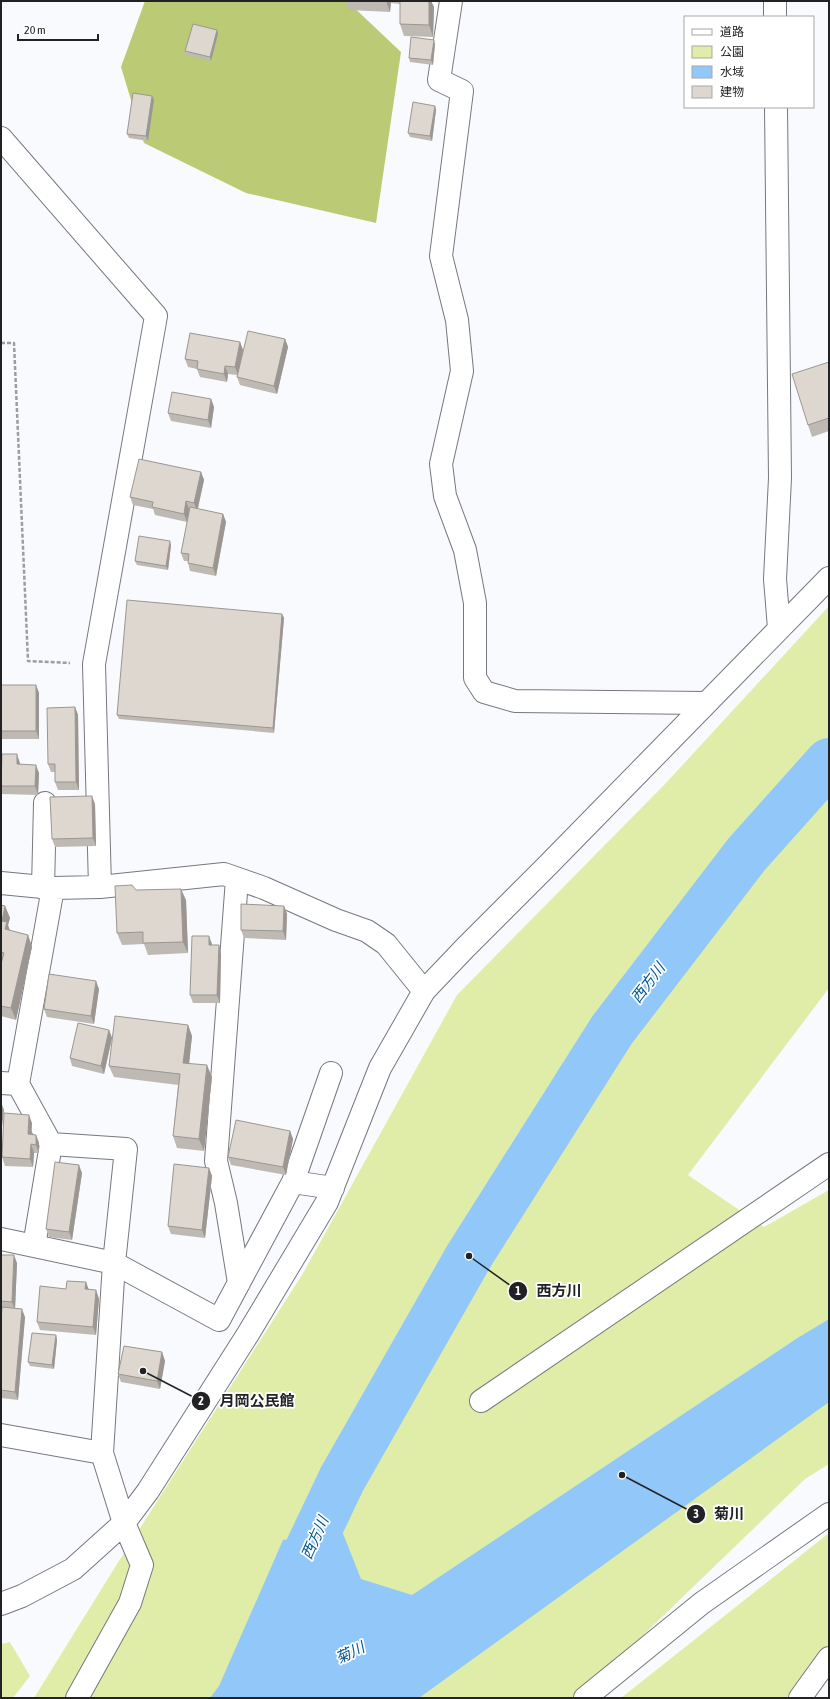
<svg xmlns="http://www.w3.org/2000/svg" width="830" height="1699" viewBox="0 0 830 1699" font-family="'Asap Condensed','Noto Sans JP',sans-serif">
<rect width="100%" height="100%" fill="#f9fafe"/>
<!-- green -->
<path fill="#e0eda8" d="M829,606v382l-141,187 76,52 65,-37v274l-24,15 -227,219h-544l83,-134 185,-289 155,-280 209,-212z
M829,1533v116l-43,49h-165z
M10,1642l20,34 -17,22h-12v-54z"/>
<!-- forest -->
<path fill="#bbca74" d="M145,1h202l54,51 -25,171 -130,-30 -102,-50 -23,-76z"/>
<!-- water -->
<path fill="#92c7f9" d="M829,1319v83l-410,296h-209l9,-12 64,-146 59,-9 19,48 51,16 384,-256z"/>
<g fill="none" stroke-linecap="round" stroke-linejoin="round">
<!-- river -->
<path stroke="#92c7f9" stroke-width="48" d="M273,1698l30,-137 39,-82 127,-223 143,-226 134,-175 83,-93"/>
<defs>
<path id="minor" d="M451,1l-12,79 23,11 -21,165 16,64 5,51 -21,93 4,32 20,54 10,53v75l9,14 31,9 191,2
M775,1v16
M776,107l4,371 -5,101 4,49
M1,138l155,178 -62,348 6,223
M237,879l-21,282 10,42 13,80
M1,883l52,5 47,-1 124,-13 40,14 72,32 31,11 19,13 38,47
M43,888l2,-85
M1,1083l17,1 35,-196
M18,1084l33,60 -17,102
M51,1144l75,5 -12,114 105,57 74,-138 40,6
M293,1182l38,-109
M1,1239l113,24 -12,190
M481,1401l348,-237
M1,1435l101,18 22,70 18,42 -12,38 -53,95
M1,1604l21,-8 51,-27 51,-46 24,-32 100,-157 79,-132 53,-134 44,-77 41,-43 84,-84 280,-286
M585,1698l117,-95 127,-89
M800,1698l29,-40"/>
</defs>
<!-- minor casing -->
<use href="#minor" stroke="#76787f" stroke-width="24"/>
<!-- path -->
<path stroke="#9d9da1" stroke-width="2.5" stroke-dasharray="4 2" stroke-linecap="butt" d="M1,343h13l14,318 42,2"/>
<!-- minor -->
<use href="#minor" stroke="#fff" stroke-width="22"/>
</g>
<!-- wall -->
<path fill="#bfb9b3" d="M346,1h85l3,6 -1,30 -29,-1 -4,-12v-20l-9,-1 -1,9 -41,-2z
M217,30l1,4 -7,27 -24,-6 -2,-4z
M435,44l-2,21 -23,-3 -1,-4z
M152,96l2,4 -6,41 -19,-3 -2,-4z
M435,106l1,4 -4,31 -22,-4 -2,-4z
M285,339l3,8 -11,47 -37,-9 -3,-8v-2l-9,-1 -1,8 -27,-5 -3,-8 -9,-2 -3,-8 55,-17 3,8 -2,10z
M829,362v69l-17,6 -4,-12z
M211,399l3,8 -3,21 -40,-7 -3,-8z
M201,472l3,8 -6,29 25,5 3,8 -10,54 -26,-5 -2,-8v-2h-4l-3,-8 6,-31 -32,-7 -2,-6 -20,-4 -3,-8z
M171,545l-3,25 -31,-5 -2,-4z
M282,614l2,4 -10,115 -155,-14 -2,-4z
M1,685h35l3,8v46h-38z
M75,707l3,8 1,75h-21l-3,-8v-10h-4l-3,-8z
M1,760l19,3v1l19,9 -1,22 -36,-1 -1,-2z
M95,804l1,42 -41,1 -3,-8z
M136,890l50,10 2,53 -40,2 -4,-11 -22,1 -5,-12z
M1,905l4,1 5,12 -2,7 2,6 18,4 4,12 -16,73 -15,-4z
M284,906l3,8 -1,26 -42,-2 -3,-8z
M212,944v1h7l2,9 -1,49h-27l-3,-8z
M99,989l-5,35 -47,-7 -3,-8z
M188,1025l4,11 -3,27 23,14 -8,74 -27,-3 -4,-12 5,-51 -64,-8 -5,-11z
M109,1030l3,8 -8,36 -32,-8 -2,-8z
M32,1123l-1,12h5l3,8v10h-5l-1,14 -28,-1 -3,-9z
M290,1131l3,8 -7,36 -55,-10 -3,-8z
M209,1168l3,8 -7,62 -34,-4 -3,-8z
M82,1173l-10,67 -23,-3 -3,-8z
M1,1255l16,8 -2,45 10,9 -7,83 -17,-2v-76l1,-13h-1z
M86,1282l2,8h8l3,9 -3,36 -56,-5 -3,-8 29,-33z
M56,1335l1,5 -3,29 -24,-3 -2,-4z
M162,1352l3,9 -5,28 -39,-7 -3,-8z"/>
<!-- shaded-wall -->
<path fill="#9b9692" d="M386,1h4l1,2 -1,9z
M429,1h2l3,6 -1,30 -4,-12z
M217,30l1,4 -7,27 -1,-4z
M434,40l1,4 -2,21 -2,-5z
M152,96l2,4 -6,41 -2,-5z
M435,106l1,4 -4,31 -2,-5z
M285,339l3,8 -11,47 -3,-8z
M240,342l3,8 -5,25 -3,-8z
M225,366l3,8 -1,8 -3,-8z
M211,399l3,8 -3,21 -3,-8z
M201,472l3,8 -7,31 -3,-8z
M186,501l3,8 -2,13 -3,-8z
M223,514l3,8 -10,54 -3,-8z
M170,541l1,4 -3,25 -2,-4z
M282,614l2,4 -10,115 -1,-5z
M36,685l3,8v46l-3,-8z
M75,707l3,8 1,75 -3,-8z
M17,754l3,9v9l-3,-8z
M36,765l3,8 -1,22 -3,-9z
M92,796l3,8 1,42 -3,-8z
M181,889l5,11 2,53 -5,-11z
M5,906l5,12 -2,7 3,9 -1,7 -8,-20z
M284,906l3,8 -1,26 -3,-9z
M28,935l4,12 -16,73 -5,-12z
M209,936l3,8v9l-3,-8z
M219,945l2,9 -1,49 -3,-8z
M96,981l3,8 -5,35 -3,-8z
M188,1025l4,11 -4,38 -5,-11z
M109,1030l3,8 -8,36 -3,-8z
M207,1065l5,12 -8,74 -5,-12z
M1,1102l3,8 -3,26z
M29,1115l3,8 -1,19 -3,-8z
M290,1131l3,8 -7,36 -3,-8z
M36,1135l3,8v10l-3,-8z
M31,1144l3,9 -1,14 -3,-8z
M79,1165l3,8 -10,67 -3,-8z
M209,1168l3,8 -7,62 -3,-8z
M14,1255l3,8 -2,47 -3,-8z
M86,1282l3,8 -4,-1z
M96,1290l3,9 -3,36 -3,-8z
M22,1309l3,8 -7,83 -3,-8z
M56,1335l1,5 -3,29 -2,-4z
M162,1352l3,9 -5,28 -3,-8z"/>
<!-- building -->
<path fill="#ded7d0" stroke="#9b9692" d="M400,1h29v24l-29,-1z
M193,24l24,6 -7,27 -25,-6z
M411,37l23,3 -3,20 -22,-2z
M133,93l19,3 -6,40 -19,-2z
M413,102l22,4 -5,30 -22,-3z
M248,331l37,8 -11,47 -37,-9z
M190,333l50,9 -5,25 -10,-1 -1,8 -27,-5 1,-8 -13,-2z
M829,362v56l-21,7 -16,-51z
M172,392l39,7 -3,21 -40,-7z
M139,459l62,13 -7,31 -8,-2 -2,13 -32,-7 1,-5 -23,-5z
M190,507l33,7 -10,54 -25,-5 1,-9 -8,-1z
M139,536l31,5 -4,25 -31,-5z
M127,600l155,14 -9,114 -156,-13z
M1,685h35v46h-35z
M75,707l1,75h-21v-18h-7l-1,-56z
M2,754h15v10l19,1 -1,21h-34z
M92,796l1,42 -41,1 -2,-42z
M132,885l4,5 45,-1 2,53 -40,1v-11l-26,1 -2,-47z
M241,904l43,2 -1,25 -42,-1z
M1,905l4,1 -3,15 5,1 -2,7 23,6 -17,73 -10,-2v-42l3,-11 -3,-1z
M192,936h17v9h10l-2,50h-27z
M49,974l47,7 -5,35 -47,-7z
M115,1016l73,9 -5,38 24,2 -8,74 -26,-3 7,-62 -71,-8z
M78,1023l31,7 -8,36 -31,-8z
M4,1113l25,2 -1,19 8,1v10l-5,-1 -1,15 -28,-2z
M236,1120l54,11 -7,36 -55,-10z
M55,1162l24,3 -10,67 -23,-3z
M174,1164l35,4 -7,62 -34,-4z
M1,1255h13l-2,47 -11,-1z
M67,1281l19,1 -1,7 11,1 -3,37 -56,-5 3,-36 26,3z
M2,1307l20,2 -7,83 -14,-2v-68z
M32,1333l24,2 -4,30 -24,-3z
M124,1346l38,6 -5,29 -39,-7z"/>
<g text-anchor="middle" stroke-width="3.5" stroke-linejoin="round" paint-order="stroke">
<!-- water labels -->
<g font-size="15" font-style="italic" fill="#04568d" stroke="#fff">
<text transform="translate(648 983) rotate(-53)" y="5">西方川</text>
<text transform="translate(315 1538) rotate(-66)" y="5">西方川</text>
<text transform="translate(350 1653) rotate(-26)" y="5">菊川</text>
</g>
</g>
<!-- callouts -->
<path fill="none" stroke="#222225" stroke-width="1.5" d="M469 1256L518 1291M143 1371L201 1401M622 1475L696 1514"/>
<g fill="#222225" stroke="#fff" stroke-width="1.5">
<circle cx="469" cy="1256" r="4"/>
<circle cx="143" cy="1371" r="4"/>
<circle cx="622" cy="1475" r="4"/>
<circle cx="518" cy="1291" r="10"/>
<circle cx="201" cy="1401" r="10"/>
<circle cx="696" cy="1514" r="10"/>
</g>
<g font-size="12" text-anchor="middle" font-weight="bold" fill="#fff">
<text x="518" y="1295">1</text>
<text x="201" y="1405">2</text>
<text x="696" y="1518">3</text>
</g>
<g font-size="15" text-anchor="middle" font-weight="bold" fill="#222225" stroke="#fff" stroke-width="3.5" stroke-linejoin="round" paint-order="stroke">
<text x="559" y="1296">西方川</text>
<text x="257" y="1406">月岡公民館</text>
<text x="729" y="1519">菊川</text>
</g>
<!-- border -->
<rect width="830" height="1699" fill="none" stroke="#222225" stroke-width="4"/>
<!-- legend -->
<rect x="684" y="16" width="130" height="92" fill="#ffffff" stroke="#a7a7a8"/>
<rect x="692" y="29" width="20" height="6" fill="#ffffff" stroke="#a7a7a8"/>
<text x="720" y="36" font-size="12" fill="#222225">道路</text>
<rect x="692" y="46" width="20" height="12" fill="#e0eda8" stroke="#a7a7a8"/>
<text x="720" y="56" font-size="12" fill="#222225">公園</text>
<rect x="692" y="66" width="20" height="12" fill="#92c7f9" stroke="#a7a7a8"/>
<text x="720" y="76" font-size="12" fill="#222225">水域</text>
<rect x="692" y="86" width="20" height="12" fill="#ded7d0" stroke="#a7a7a8"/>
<text x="720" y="96" font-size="12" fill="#222225">建物</text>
<!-- scale -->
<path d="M18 34v6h80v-6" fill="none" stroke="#222225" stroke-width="2"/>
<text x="24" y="34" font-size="12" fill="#222225" stroke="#ffffff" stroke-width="3" paint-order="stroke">20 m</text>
</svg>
